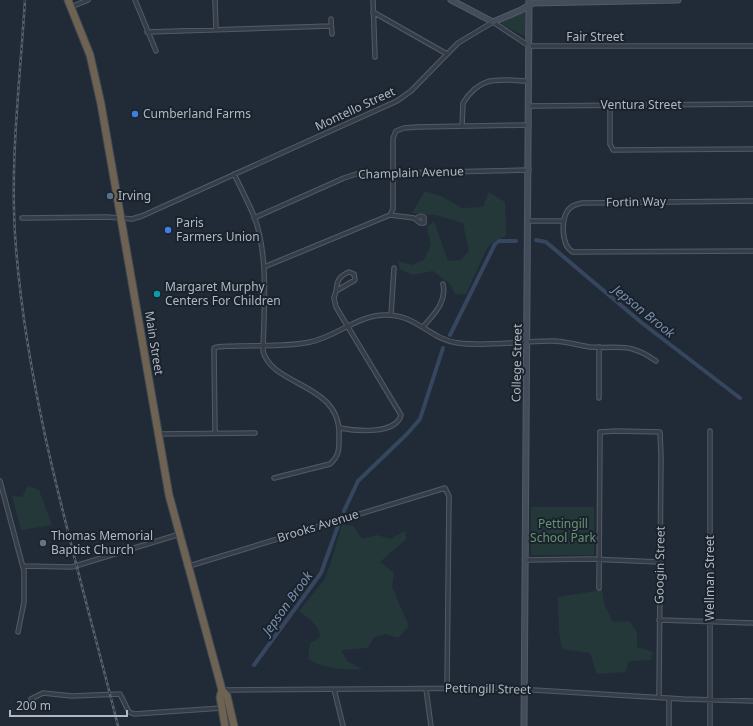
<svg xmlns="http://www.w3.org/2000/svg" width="753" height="726" viewBox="0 0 753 726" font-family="'Noto Sans',sans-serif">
<rect width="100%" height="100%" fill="#212b37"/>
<!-- green -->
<path fill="#243839" d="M525,12l1,22 -2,2 -22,-12 1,-3z
M425,191l18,6 19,11 21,-1 6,-15 16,10 1,34 -10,4 -9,8 -21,46h-11l-5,-10 -17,-13 -21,4 -12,-6 -2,-8 14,4 12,-5 7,-15 -4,-18 7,-6 14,40 13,-1 8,-9 -6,-28 -27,-8 -24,-2z
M28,486l11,4 13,35 -31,5 -9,-34 10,1z
M531,507h63v48h-63z
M342,524l11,2 9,13 15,-4 13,4 15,-8 1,8 -26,23 14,11 -2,14 17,39 -11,12 -12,-4 -12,3 -6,11 -27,2 7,12 15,7c-19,2 -39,-1 -55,-10l2,-16 10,-5c0,-13 -12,-20 -21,-27l26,-32 9,-26z
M602,590l2,14 9,18 16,-1 8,11v15l16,5 -2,8 -22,1 -4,11 -28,2 -7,-21 -28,-4 -3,-17 -1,-35z"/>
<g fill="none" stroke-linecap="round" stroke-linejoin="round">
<!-- canal -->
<path stroke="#35465e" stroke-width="4" d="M536,240l10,2 96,81 98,75
M450,335l45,-91 4,-3h17
M344,511l14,-30 49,-47 13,-15 23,-71
M254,665l67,-92 17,-47"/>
<defs>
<path id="street" d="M135,0l21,51
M215,0l1,29
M373,0l2,57
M71,7l17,-7
M373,12l74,42
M331,19l1,15
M147,32l184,-6
M610,105v39l3,6 140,-1
M529,106l224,-2
M462,126l1,-23c18,-29 36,-23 66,-22
M234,174c7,14 14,28 20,42 15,39 10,94 9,135 9,36 79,32 76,85 0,12 1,19 -9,28l-56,14
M753,201l-171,2c-6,1 -11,3 -14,7 -7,10 -7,36 5,42l180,-1
M390,215l3,-6v-71l3,-7 8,-3 13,-1 112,-2
M390,215l24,3 6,5h4v-6l-3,-1 -3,1
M22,218l85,-1 25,2 10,-3 255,-115 14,-10 47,-48 35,-21 36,24h224
M254,218l90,-40 12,-4 173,-4
M529,221h35
M264,267l126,-52
M336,291c1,-10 3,-15 13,-19l5,2 1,6 -19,11 -2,7 2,9 65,108c-5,20 -46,16 -61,13
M391,315l3,-47
M423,327c11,-13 24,-25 20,-43
M599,347v51
M710,431v295
M215,433l-1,-85c7,-3 16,-1 24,-2 24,-1 49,1 72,-4 28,-6 47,-27 76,-27 32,0 43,24 72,28 30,4 61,-2 91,-2 14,-1 27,4 41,6 31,2 39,-5 66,14
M159,434l96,-1
M0,481l24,90v31l-6,30
M526,560l64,-1 70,3
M24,566l48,1 108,-33
M189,566l256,-78 4,8 -2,192
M599,588l1,-156 16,-1 44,1 1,24 -2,241
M659,620l94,3
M334,689l9,37
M426,689l5,37
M223,690l276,-2 184,11 70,2
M669,698v28
M31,699l12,-6 29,3 48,-2 9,18 5,2 88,-6"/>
<path id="secondary" d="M451,0l42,22 28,-12 12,-7 145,-3
M524,726l5,-726"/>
<path id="highway" d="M68,0l22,55 11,49 68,391 53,195 5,6 7,30
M222,690l-2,7 5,29"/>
</defs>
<!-- street casing -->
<use href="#street" stroke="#525b65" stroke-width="5.5"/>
<!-- secondary casing -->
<use href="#secondary" stroke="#525b65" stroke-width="7"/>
<!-- highway casing -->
<use href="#highway" stroke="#3f4852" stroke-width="9"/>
<!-- street -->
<use href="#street" stroke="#353d48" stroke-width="3.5"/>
<!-- secondary -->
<use href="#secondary" stroke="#434c5b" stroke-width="5"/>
<!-- highway -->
<use href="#highway" stroke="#6e6252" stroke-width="7"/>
<defs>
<path id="rail" d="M25,0c-5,82 -16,166 -9,248 13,163 63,320 102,478"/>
</defs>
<!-- rail casing -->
<use href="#rail" stroke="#57616f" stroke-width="2.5"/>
<!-- rail -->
<use href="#rail" stroke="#1a222c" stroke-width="1" stroke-dasharray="3" stroke-linecap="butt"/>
</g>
<!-- markers -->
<g fill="#3f7fe0" stroke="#1a222c" stroke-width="1.5">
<circle cx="135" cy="114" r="4"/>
<circle cx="168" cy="230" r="4"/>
</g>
<circle fill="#5c6f8a" stroke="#1a222c" stroke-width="1.5" cx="110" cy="196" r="4"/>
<circle fill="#0f9aa8" stroke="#1a222c" stroke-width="1.5" cx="157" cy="294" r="4"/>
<circle fill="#6b7280" stroke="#1a222c" stroke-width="1.5" cx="43" cy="543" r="4"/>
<g text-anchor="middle" stroke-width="4" stroke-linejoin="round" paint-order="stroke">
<!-- street labels -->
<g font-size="12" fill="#afb8c4" stroke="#1a222c">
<text x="595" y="41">Fair Street</text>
<text x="641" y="109">Ventura Street</text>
<text transform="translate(355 109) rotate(-25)" y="4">Montello Street</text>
<text transform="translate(411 173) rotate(-2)" y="4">Champlain Avenue</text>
<text transform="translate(636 202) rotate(-1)" y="4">Fortin Way</text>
<text transform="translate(154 343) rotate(81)" y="4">Main Street</text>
<text transform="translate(517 363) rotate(-89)" y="4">College Street</text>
<text transform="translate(318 526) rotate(-17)" y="4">Brooks Avenue</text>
<text transform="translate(660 565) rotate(-89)" y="4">Googin Street</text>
<text transform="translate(710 578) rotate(-90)" y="4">Wellman Street</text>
<text transform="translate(488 689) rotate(1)" y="4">Pettingill Street</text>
</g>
<!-- poi labels -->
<g font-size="12" fill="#afb8c4" stroke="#1a222c" text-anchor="start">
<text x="143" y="118">Cumberland Farms</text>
<text x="118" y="200">Irving</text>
<text x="176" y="227">Paris<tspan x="176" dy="14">Farmers Union</tspan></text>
<text x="165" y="291">Margaret Murphy<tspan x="165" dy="14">Centers For Children</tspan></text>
<text x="51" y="540">Thomas Memorial<tspan x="51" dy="14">Baptist Church</tspan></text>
</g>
<!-- park labels -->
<g font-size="12" fill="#679471" stroke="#1a222c">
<text x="563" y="528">Pettingill<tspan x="563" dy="14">School Park</tspan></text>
</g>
<!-- water labels -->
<g font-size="13" font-style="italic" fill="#788eac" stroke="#1a222c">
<text transform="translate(644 311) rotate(39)" y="5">Jepson Brook</text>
<text transform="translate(287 603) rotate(-54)" y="5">Jepson Brook</text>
</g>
</g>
<!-- scale -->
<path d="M10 710v6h117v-6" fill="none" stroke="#afb8c4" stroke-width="2"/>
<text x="16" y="710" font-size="12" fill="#afb8c4" stroke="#1a222c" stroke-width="3" paint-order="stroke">200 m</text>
</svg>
